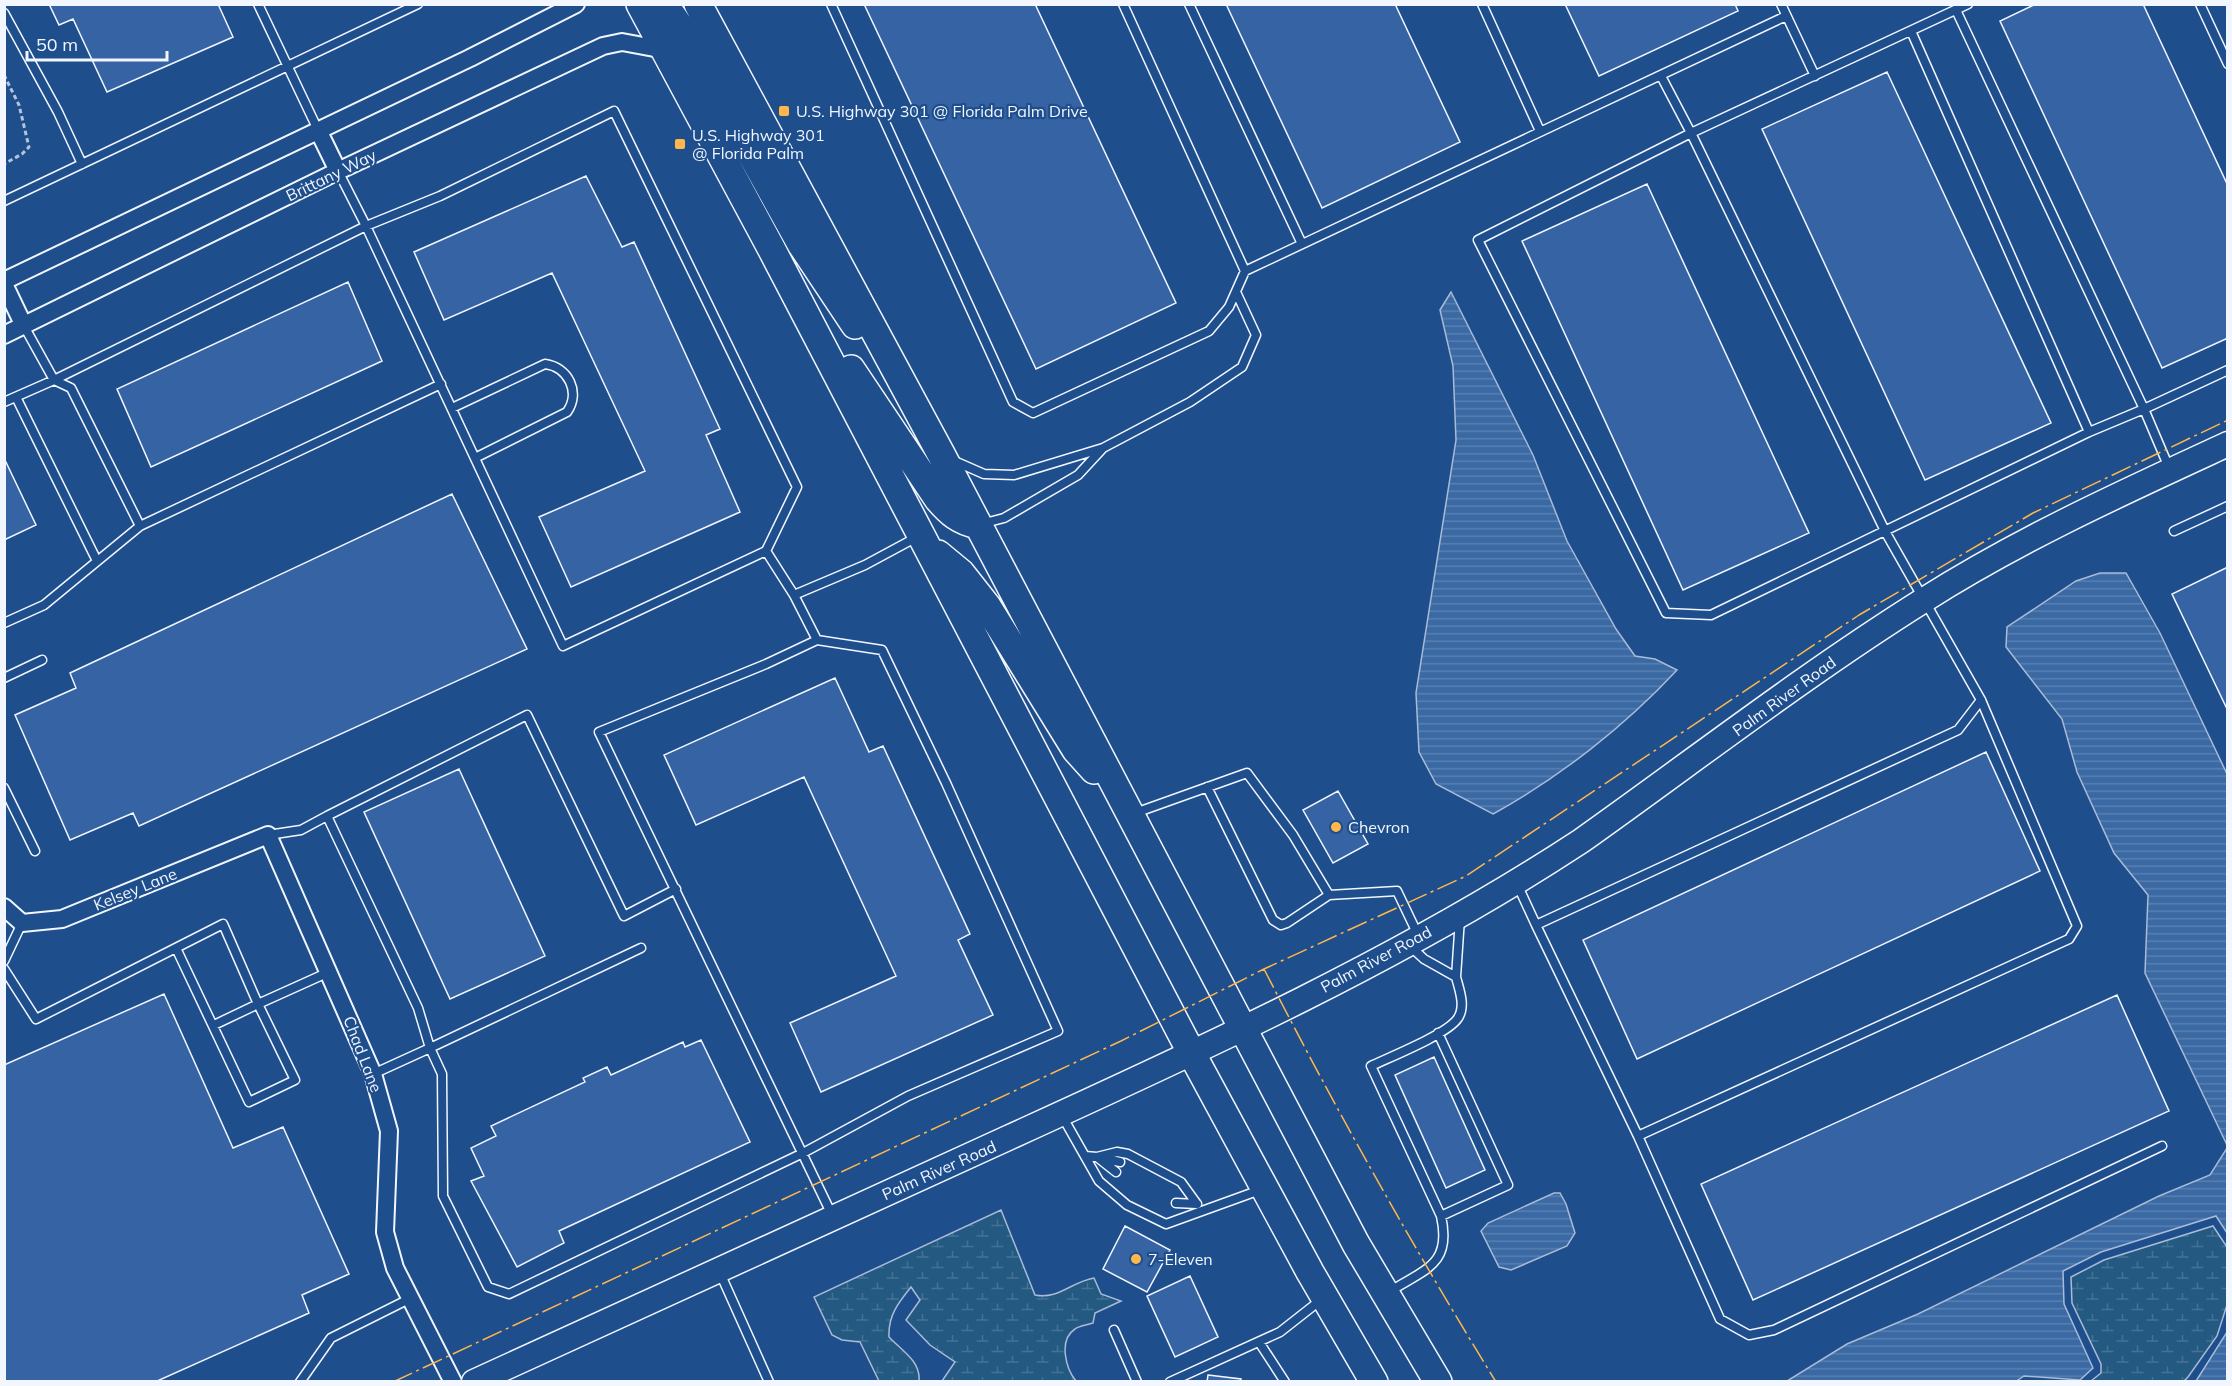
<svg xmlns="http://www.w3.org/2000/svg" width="2232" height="1386" viewBox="0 0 2232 1386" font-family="Mulish,sans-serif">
<defs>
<pattern id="wetland-marsh" width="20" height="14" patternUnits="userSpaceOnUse" patternTransform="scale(1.5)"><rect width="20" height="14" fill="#245a82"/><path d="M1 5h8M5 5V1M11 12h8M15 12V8" fill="none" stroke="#447295"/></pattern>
<pattern id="water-rules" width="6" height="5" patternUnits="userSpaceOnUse" patternTransform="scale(1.5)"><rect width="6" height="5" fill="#3b69a3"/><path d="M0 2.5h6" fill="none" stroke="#587fb1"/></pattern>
</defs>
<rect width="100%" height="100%" fill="#1f4e8c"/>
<!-- wetland -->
<path fill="url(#wetland-marsh)" stroke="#a8bbd7" stroke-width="1.5" d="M1001,1210l34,85c23,5 36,-13 59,-17l7,16 20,7 -26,12 -2,10c-6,2 -14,3 -18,6 -17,11 -9,40 1,52h-134l13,-19 -25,-17 -24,-25 14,-20 -9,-13c-13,16 -23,29 -22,50 12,13 32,24 30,44h-40l-19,-39 -18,-2 -10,-5 -18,-38z
M2213,1226l14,21v58l-10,31 -29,41 -5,5 -92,-1 10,-8v-9l-29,-61 -1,-26 33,-17z"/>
<!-- water -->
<path fill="url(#water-rules)" stroke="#a8bbd7" stroke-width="1.5" d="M1451,292l82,163 34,86 49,88 19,27 20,3 22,11c-52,56 -117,107 -184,144l-57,-30 -17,-32 -3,-59 40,-253 -3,-74 -13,-56z
M2100,573h26l34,60 67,141v371l-82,-172 3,-78 -34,-42 -37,-81 -15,-53 -56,-72 1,-20 69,-46z
M2227,1148v85l-11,-17 -115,36 -38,19 1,33 29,64 -13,12 -56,-4 -9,6 -228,-1 60,-37 71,-30 241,-118 51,-21z
M1554,1193h6l6,11 9,29 -8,13 -56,24 -12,-3 -18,-36 7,-8z
M2227,1332v49h-31z"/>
<!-- building -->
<path fill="#3563a3" stroke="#f2f6ff" stroke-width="1.5" d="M49,4h169l15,33 -126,55 -34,-73 -14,6z
M864,4h171l141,299 -140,66z
M1226,4h169l65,138 -138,66z
M1565,4h170l3,7 -139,65z
M2036,4h107l85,182v152l-66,30 -162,-347z
M1887,72l164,351 -126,57 -163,-351z
M586,176l36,71 12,-5 86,187 -14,6 34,77 -169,75 -32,-70 106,-46 -93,-198 -108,47 -30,-68z
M1647,184l162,349 -126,57 -161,-349z
M348,282l34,79 -231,106 -34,-78z
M4,458l32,67 -32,15z
M452,494l75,155 -388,177 -6,-13 -63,27 -55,-125 61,-27 -6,-15z
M2228,567v144l-56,-117z
M835,678l34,74 14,-6 87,188 -12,6 35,75 -172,77 -31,-69 106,-47 -92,-199 -108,48 -32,-70z
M1986,752l54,119 -403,188 -54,-119z
M459,769l86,187 -95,43 -86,-187z
M1338,791l30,53 -35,19 -30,-53z
M164,994l69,154 50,-21 66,147 -47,21 7,18 -154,69h-151v-317z
M2117,995l52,116 -416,189 -52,-116z
M701,1040l49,102 -191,89 5,12 -47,24 -46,-86 13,-5 -13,-28 25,-12 -5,-10 94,-44 -2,-4 24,-11 4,8 72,-33 2,5z
M1434,1057l51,113 -39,18 -51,-113z
M1125,1226l45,24 -23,42 -44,-23z
M1190,1276l28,61 -43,20 -28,-61z
M1208,1375l33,4 -1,3h-33z"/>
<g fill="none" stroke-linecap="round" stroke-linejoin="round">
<defs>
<path id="lane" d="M258,4l60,126
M831,4l182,398 20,11 176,-82 20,-24 16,-36
M1123,4l122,267 541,-255
M1189,4l113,240
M1482,4l58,127
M1781,4l34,72
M2200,4l28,60
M1956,10l188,399 -55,23 -378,183 -45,-2 -188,-373 213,-107 195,400 95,167 96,226 -8,13 -431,197 82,183 29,16 25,-5 388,-184
M4,13l54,99 24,52
M1911,31l178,401
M1661,76l30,57 277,-129
M338,171l28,55 74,-30 174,-85 183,376 -31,64 28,44
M4,201l414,-197
M24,326l30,54 312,-154 197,420 203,-95
M16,397l81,164
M4,402l50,-22 17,8 69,138
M452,408l93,-44c23,3 36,28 22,48l-92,46
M952,460l32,14 30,1 89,-27 87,-46 52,-35 14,-32 -20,-43
M2170,470l-26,-61 84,-39
M981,524l23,-6 74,-43 25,-27
M2174,531l54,-25
M4,623l40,-18 96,-79 301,-142
M4,678l38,-18
M1207,787l66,133 8,5 6,-2 42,-28
M4,788l31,63
M1135,813l112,-40 46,62 36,60 68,-4 21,44
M268,835l33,-5 26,-14
M1517,884l19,41
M1409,945l15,14 32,18 4,-59
M176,948l73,154 46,-22 -37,-76 -44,21
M641,948l-211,100 -12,-40 -91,-192 200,-101 97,201 52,-27
M4,961l18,-38
M4,969l32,50 187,-95 35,80 71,-32
M1438,1033l70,152 -67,31
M373,1074l57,-26 12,26 1,122 45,91 21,7 294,-141 105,-57 150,-65 -112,-248 -64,-133 -65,-10
M1061,1114l38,67 28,24 39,19 94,-34
M1638,1136l-102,-211 422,-195 23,-30
M1085,1156l12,1 20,-5 11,2 53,28 16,22
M1116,1172l-19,-15 23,5
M1176,1203l21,1
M833,1217l-234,-485 167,-68 51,-24 -23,-45 71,-30 52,-28
M720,1273l49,109
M1389,1292c36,-23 63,-27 52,-76l-70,-150c19,-9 77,-32 87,-48 8,-12 1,-29 -2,-41
M1114,1330l23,52
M1259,1342l26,40
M300,1382l31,-44 80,-40
M1170,1382l110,-50 42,-33"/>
<path id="street" d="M318,130l20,41
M4,281l466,-223 106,-54
M4,284l20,42
M4,335l334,-164 265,-125 19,-4 43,8
M4,907l18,16 40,-4 206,-84 105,239 16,57 -4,101 10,36 58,114"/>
<path id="secondary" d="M474,1382c178,-82 357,-163 536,-245 193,-88 393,-179 571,-296 114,-81 225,-167 343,-241 96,-61 200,-108 304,-156"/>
<path id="primary" d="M640,4l131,244 421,806 118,218 64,110
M664,4l19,27 118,213 54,81
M698,4l243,450 415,790 82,138
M851,369l87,130c12,14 21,22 40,26
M938,554l23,19 26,33 89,144 18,20"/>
</defs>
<!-- lane casing -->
<use href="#lane" stroke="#f2f6ff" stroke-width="11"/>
<!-- street casing -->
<use href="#street" stroke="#f2f6ff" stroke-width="20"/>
<!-- secondary casing -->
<use href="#secondary" stroke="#f2f6ff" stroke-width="27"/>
<!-- primary casing -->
<use href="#primary" stroke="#f2f6ff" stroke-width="30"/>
<!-- path -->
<path stroke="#b3c4dc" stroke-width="3" stroke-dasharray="4.5 3" stroke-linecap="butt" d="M4,75l15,30 10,42 -7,7 -18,10"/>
<!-- lane -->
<use href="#lane" stroke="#1f4e8c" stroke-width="8"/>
<!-- street -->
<use href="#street" stroke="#1f4e8c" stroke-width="16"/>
<!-- secondary -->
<use href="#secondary" stroke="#1f4e8c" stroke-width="24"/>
<!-- primary -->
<use href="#primary" stroke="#1f4e8c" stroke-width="27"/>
<!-- power -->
<path stroke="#ffb74d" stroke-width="1.5" stroke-dasharray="21 4.5 3 4.5" stroke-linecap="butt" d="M1264,969c72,141 149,278 232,413
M393,1382l728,-341 143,-72 202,-93 393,-261 174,-102 195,-93"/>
</g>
<!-- markers -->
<g fill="#ffb74d" stroke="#1f4e8c" stroke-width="2">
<rect x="778" y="105" width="12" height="12" rx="3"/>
<rect x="674" y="138" width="12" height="12" rx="3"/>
<circle cx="1336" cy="827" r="6"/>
<circle cx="1136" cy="1259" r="6"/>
</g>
<g text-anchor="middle" stroke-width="4.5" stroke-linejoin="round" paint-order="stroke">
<!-- poi labels -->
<g font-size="16" fill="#f2f6ff" stroke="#1f4e8c" text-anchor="start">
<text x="796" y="117">U.S. Highway 301 @ Florida Palm Drive</text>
<text x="692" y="141">U.S. Highway 301<tspan x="692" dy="18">@ Florida Palm</tspan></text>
<text x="1348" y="833">Chevron</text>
<text x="1148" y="1265">7-Eleven</text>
</g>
<!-- street labels -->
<g font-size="16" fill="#f2f6ff" stroke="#1f4e8c">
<text transform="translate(331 175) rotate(-26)" y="6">Brittany Way</text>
<text transform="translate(1784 696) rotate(-36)" y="6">Palm River Road</text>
<text transform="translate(135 889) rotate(-22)" y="6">Kelsey Lane</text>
<text transform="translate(1376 959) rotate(-28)" y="6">Palm River Road</text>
<text transform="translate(363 1054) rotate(69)" y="6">Chad Lane</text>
<text transform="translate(939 1170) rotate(-24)" y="6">Palm River Road</text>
</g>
</g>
<!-- border -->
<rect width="2232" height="1386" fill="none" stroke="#f2f6ff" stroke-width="12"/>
<!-- scale -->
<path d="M27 51v9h140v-9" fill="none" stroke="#f2f6ff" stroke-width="3"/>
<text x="36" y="51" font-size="18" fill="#f2f6ff" stroke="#1f4e8c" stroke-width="4.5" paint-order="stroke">50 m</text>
</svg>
